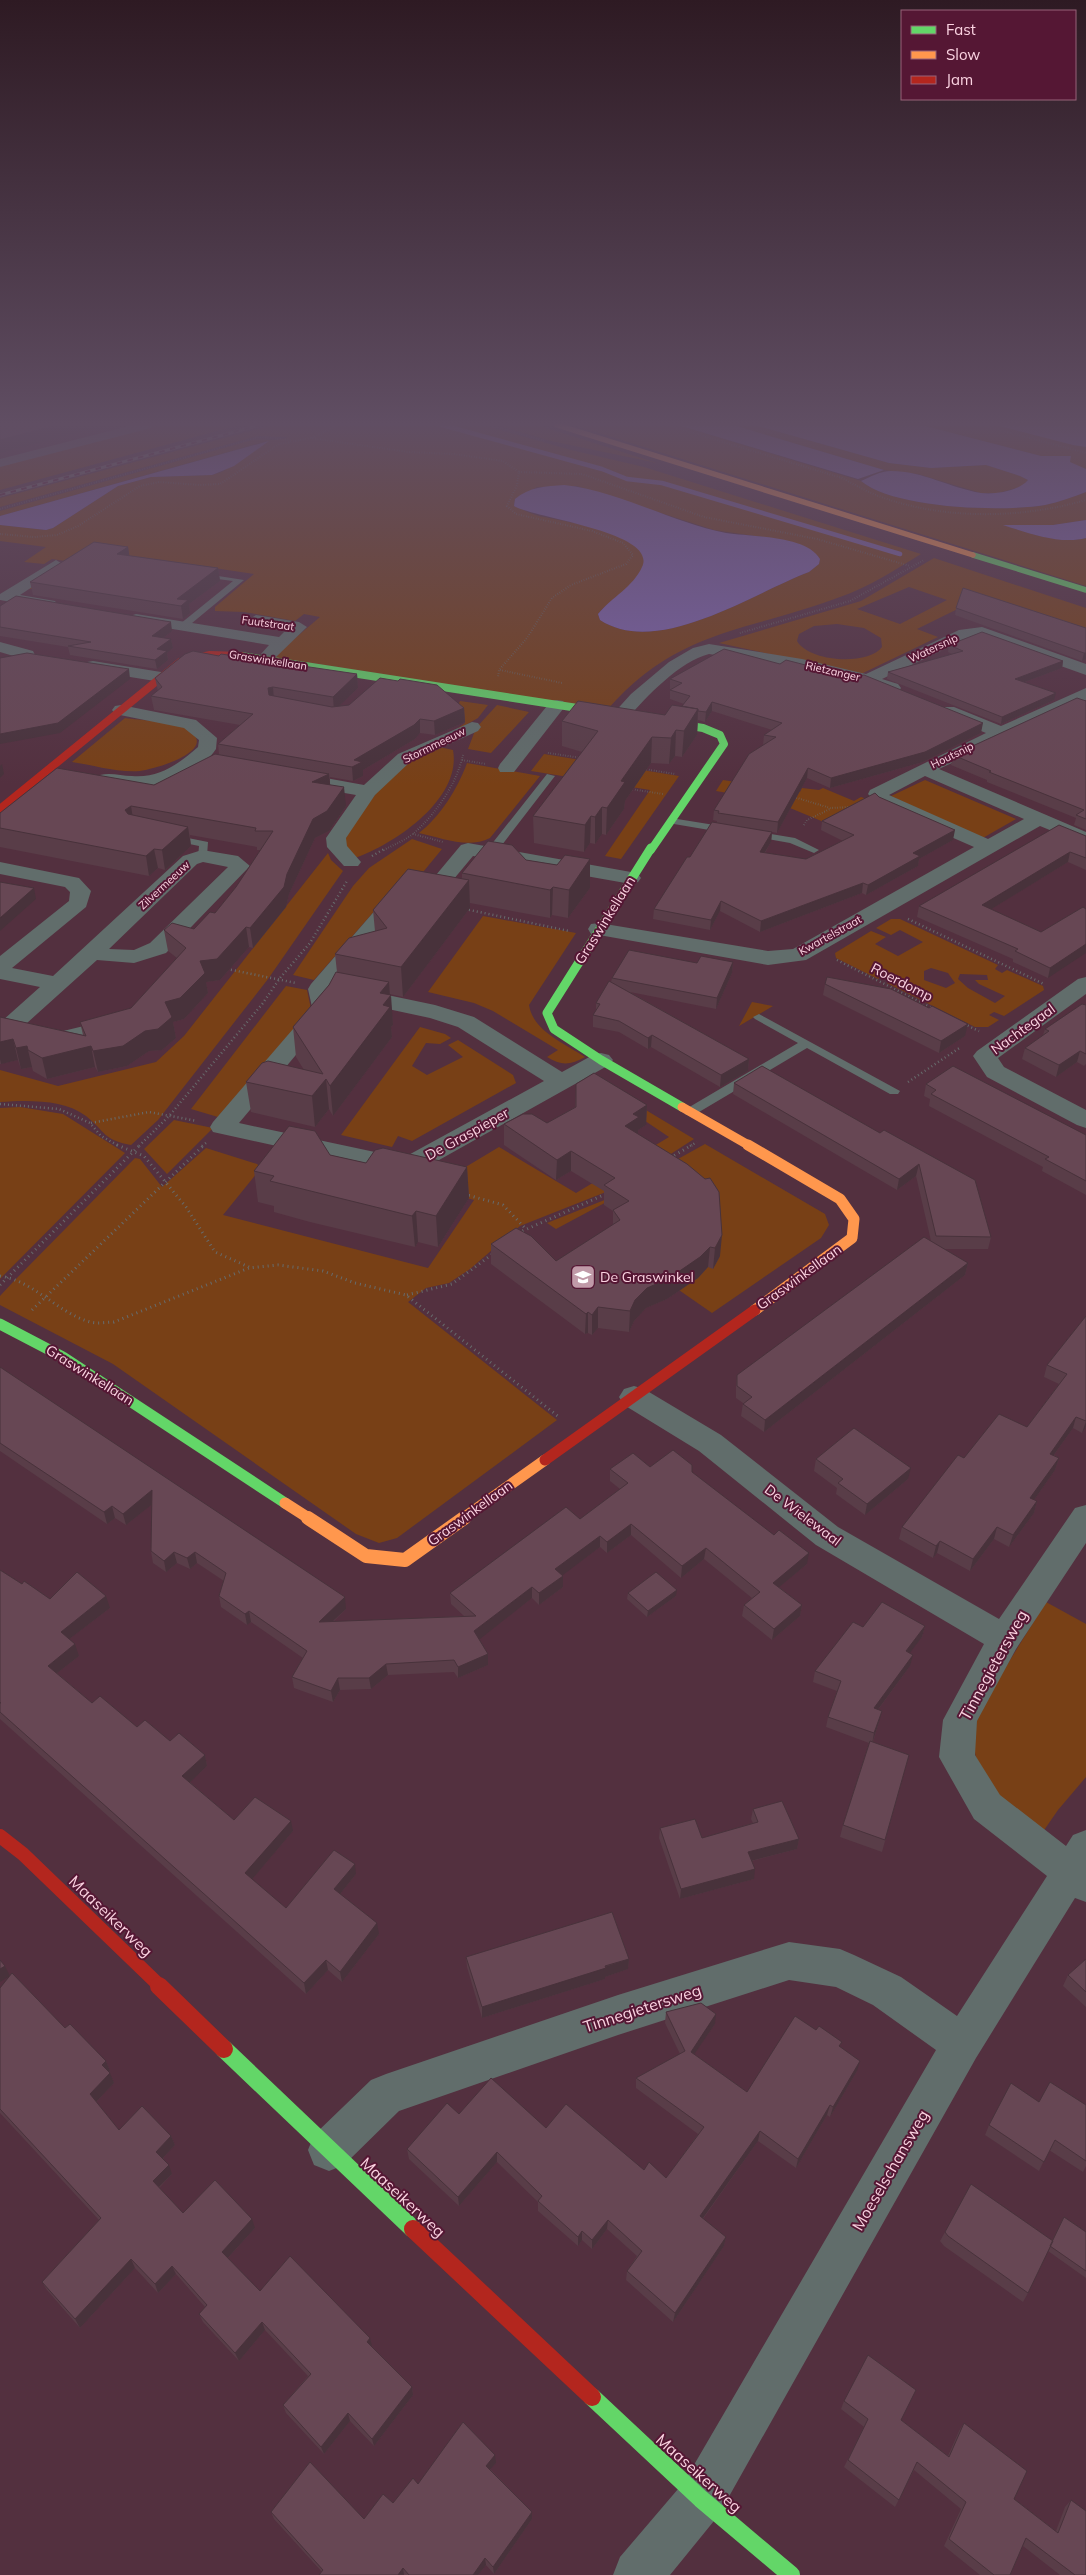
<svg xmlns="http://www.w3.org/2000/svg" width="1086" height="2575" viewBox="0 0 1086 2575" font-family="Mulish,sans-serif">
<rect width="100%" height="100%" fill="#53303f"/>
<!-- green -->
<path fill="#784016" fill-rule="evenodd" d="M154,425h85l-239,65v-25z
M273,425h209l89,25 73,17 277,87c-26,16 -52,33 -81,43 -92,35 -162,31 -233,113l-334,-53 47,-40 -16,-3 -9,7 -51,-9 -29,-1v-4l39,-33 -73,-11 -135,28 -21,-3 40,-27 -13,-2 -8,5 -20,-2 22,-15 -46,-6v-16l46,5 7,-2 65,-42 33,-9 61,-2 10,-3 45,-31 -267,75v-5l252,-71c11,-1 27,2 36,-3l-30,-1 -258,71v-9zM577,486l137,44 63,9 43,20 -1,5 -10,8c-56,21 -151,86 -209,48l-2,-6c12,-16 43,-30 46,-51 4,-30 -83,-42 -105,-47 -8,-2 -17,-7 -25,-10l1,-7 22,-12z
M497,425h40l120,38 -106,-22z
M574,425h104l183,56c34,28 142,31 184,24 14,-3 28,-8 41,-13v28l-33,5h-48c23,9 57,19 81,13v48z
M733,425h22l134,38 42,5 55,-3 34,11 8,4 -5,6 -25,7h-17l-63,-19 -34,-4z
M921,425h75l90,22v22l-12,-4 -10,-9h-23z
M934,558l152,50v25l-108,-34 -61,30 21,8 -77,37 -142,-31 142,-42zM909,587l38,13 -47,24 -43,-15zM837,624l27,4 17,10 1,9c-14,19 -73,15 -85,-6l2,-7 15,-8z
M460,701l28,4 -10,13 -28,16 15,-11 -8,-16z
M497,705l32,7 -38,41 -23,-4 8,-21z
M125,718c13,2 52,4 61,10 37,22 -31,41 -46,43 -22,2 -47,-6 -68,-9z
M439,747l14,3c9,50 -61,96 -101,109l-4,-3 -3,-20 32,-44 30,-28z
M544,754l135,22 -58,83 -16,-3 45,-66 -119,-19z
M467,763l73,13 -50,62c-22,11 -48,0 -71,-5 21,-16 39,-45 48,-70z
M723,780l77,12 2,-4 17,2 4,-2 31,13 7,-4 13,5 -43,23 -41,-17 2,-4 -76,-13z
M925,780l91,39 -35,20 -90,-43z
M412,839l30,10 -23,28 -14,-1 -91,104 -21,-5 60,-89 16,-18z
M328,853l3,7 12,11 -75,108 -110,141 -27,25c-28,-5 -25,-13 -45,-29 -22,-17 -59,-16 -86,-14v-32l58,16 98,-24 28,-26z
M483,916l93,17 -47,72c4,26 35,38 56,52 -14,8 -24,9 -38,0l11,-7 -65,-39 -19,-8 -46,-11z
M891,919h9l98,46 -3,4 7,4 5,-3 36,16 1,4 -40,26 -10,-4 -5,3 10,5 -11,7h-13l-88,-44 5,-3 -9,-5 -5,4 -42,-21 -1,-5 36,-22 15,6 -11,7 23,12 25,-14 -23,-12 -9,5 -15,-7zM931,968l17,5 7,10 -9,5 -22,-8v-9zM960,974l27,1 1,5h-13l4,4 26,12 -10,7 -27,-15 -10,-9z
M286,986l21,4 4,19 -93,108 -27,-8z
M752,1002l21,4 -34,20z
M420,1027l25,7 6,4 -11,6 -14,-1 -14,23 15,9 36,-18 -15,-12 10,-5 55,35 3,8 -104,58 -14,-5 -6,11 -51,-12z
M606,1086l88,53 -73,47 -101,40 -50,43 -21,14 -23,5 -18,14 149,118 -160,118 -18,5 -23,-9 -243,-170 -113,-59v-9l13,-14 122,-124 5,1 22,28 44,-39 51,16 4,4 -38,47 205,53 46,-68 -30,-8v-12l55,-33 77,46 93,-56 -61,-41z
M20,1107l43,7 62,39 -125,126v-171z
M174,1120l39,8 -46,46 -23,-25z
M705,1144l120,70 4,11 -8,13 -109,75 -36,-25 -16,-119z
M627,1191l-71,38 -9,-6z
M1046,1602l40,22v153l-28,33 -18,26 -58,-50 -9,-43 6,-33z"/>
<!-- water -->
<path fill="#7d65b0" d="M678,425h55l151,45 -26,9z
M755,425h166l120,31h30l-1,6 16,7v23c-13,5 -27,10 -41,13 -43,7 -150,4 -184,-24 9,-4 20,-10 30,-10 32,0 59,17 90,22 13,2 38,-2 47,-13l-8,-4 -34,-11 -55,3 -42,-5z
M996,425h90v22l-13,-2z
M269,441l-35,25 -22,9 -61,2 -33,9 -65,42 -7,2 -46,-5v-9z
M564,485c56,6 106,37 162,48 25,4 80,2 94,26l-1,5 -10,8c-56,21 -151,86 -209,48l-2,-6c14,-17 35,-27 44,-47 17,-35 -109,-49 -128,-61l1,-7c14,-12 31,-13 49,-14z
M1086,520v18c-26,7 -58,-5 -83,-13h50z"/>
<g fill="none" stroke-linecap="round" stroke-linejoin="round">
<!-- stream -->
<path stroke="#7d65b0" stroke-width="4.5" d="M442,425l160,44 25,10 35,4 238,71"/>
<!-- path-far2 -->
<path stroke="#676b6c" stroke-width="2" stroke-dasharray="0.5 2" stroke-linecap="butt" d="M488,425l57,16
M667,425l175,53c15,8 29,16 45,21 62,21 137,19 199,1
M981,425l105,28
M312,438l26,-13
M519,472l63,2 122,43 113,22 93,27
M0,509l259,-72 33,3
M0,534l34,3 23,-2 21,-9 62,-40 19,-4 41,3 20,-1 59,-40 32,-6 97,14 46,2 49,7 16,11 -2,13 -10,21 9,8 76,17 31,12 10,12 -7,9 -55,21 -19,13 -25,40 -28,32 -1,7
M740,633l110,-32 74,-41
M500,670l62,13
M548,753l34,5
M462,760l24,4
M644,769l31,5
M630,789l33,5
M794,797l36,11 21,-1
M804,825l3,-5 23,-11
M413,834l30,8
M384,850c9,-5 22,-10 30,-17 22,-19 43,-50 49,-78"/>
<!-- path-far1 -->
<path stroke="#676b6c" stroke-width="2.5" stroke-dasharray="1 3" stroke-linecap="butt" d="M372,856l14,-8
M465,909l104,22
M908,919l136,65
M837,960l97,49
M227,969l69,14
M964,1024l15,7
M908,1082l53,-35
M0,1104l59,5 31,14 11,13 18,10
M91,1123l58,-11 48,9
M139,1146l31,-31 93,-112 17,-25 30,-35 37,-62
M202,1146l4,-3
M690,1146l7,-4"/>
<!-- path -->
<path stroke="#676b6c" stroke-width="3" stroke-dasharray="1 4" stroke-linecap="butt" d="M117,1145l27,11 42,51 29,45 34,15
M670,1158l22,-13
M464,1194l39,11 22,23
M518,1233l90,-40
M0,1276c34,5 58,37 90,46 8,2 16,0 24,0l135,-54 29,-3 45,6 32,12 51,12 153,122
M0,1285l140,-140
M407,1295l45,-11 42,-31
M32,1310l172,-165"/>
<!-- lane -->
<path fill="#616d6b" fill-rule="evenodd" d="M199,573l45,7 -58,48h-6v-4l53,-43 -31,-4h-3z
M547,774l8,2 -60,78h-8v-4z
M671,818l56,9 5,3 -5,3 -59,-10v-4z
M753,831l42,7 24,12 -5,3 -24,-10 -40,-7v-4z
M173,835l35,7 -1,14 -9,2 1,-12 -29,-6v-4z
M759,1014l141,77 -2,3h-8l-83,-46 -113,67h-8l-2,-3 2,-3 112,-66 -43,-24 -2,-2z"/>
<!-- street -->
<path fill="#616d6b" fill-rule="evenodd" d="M133,425h20l-2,3 -151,39v-8z
M56,560l8,5 -3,3 -41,27 35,6 2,3 -2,3 -6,2 -49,-9v-6z
M136,614l143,23 7,-7 -36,-7 -2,-3 8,-5 43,7 8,5 -32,31 -6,1 -8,-5 8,-9 -139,-23 -2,-3 2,-3z
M982,627l104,37v11l-106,-38 -12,1 -86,41 16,5 3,4 -3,4 -6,1 -72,-21 -111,-18c-29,7 -63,43 -82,65h-12l-3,-4 19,-21 38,-32 24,-14 16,-4 93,15 64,15 93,-44z
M0,642l33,9 2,4 -8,5 -27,-8z
M93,661l68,11 6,1 2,4 -2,4 -6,1 -74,-12 -2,-4 2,-4z
M1086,688v12l-147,69 147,63v13l-46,-19 -234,134 -38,5 -169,-30 -8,-1 -3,-5 3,-5 8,-1 169,28 25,-2 181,-102 -96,-42 -10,-11 2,-4 116,-57 -44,-18 -3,-4 3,-4h12l47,19zM925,776l99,43 -36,20 -99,-44z
M557,700l6,1 3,4 -3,4 -49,63h-14l-2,-4 2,-4 51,-63z
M121,705l75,15 21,18 -1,11c-26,37 -75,44 -116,34l-2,-4 2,-4c11,-3 21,1 32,1 28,2 45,-11 66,-29l1,-7 -15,-12 -69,-14 -3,-4 3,-4z
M472,722l6,1 3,4 -3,4 -68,31 -35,33 -29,43 1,8 14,16 -3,4h-14l-17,-19 -1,-9 30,-43 -63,-11 -7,-2 -2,-4 2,-4 7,-2 71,13 34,-31z
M468,843l163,29 7,2 3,4 -3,4 -7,2 -158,-28 -35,42 -7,2 -21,-5 -80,95 4,18 -3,5 -92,110 164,35 141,-77 -86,-54 -28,-9 -84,-18 -3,-5 3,-5 8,-2 81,17 39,12 88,55 31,-17 8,-2 8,2 4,5 -4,5 -186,104 -19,5 -191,-42 -3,-5 3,-5 99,-115 -4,-18 3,-5 87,-100 7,-2 21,5 35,-42z
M202,850l36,6 12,10 -84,87 -32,10 -37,-3 -70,63 32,9 58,-14 8,2 3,5 -3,5 -66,16 -57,-15 -2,-7 2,-3 38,-34 -40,-8v-23l69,-55 1,-9 -5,-5 -65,-13v-12l79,16 12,13 -5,16 -74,61 41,8 130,-120zM203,862l25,5 -78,76 -16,7 -25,-1 88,-85z
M1086,977v17l-88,64 6,9 82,43v18l-9,-3 -90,-48 -14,-21 4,-5 101,-72z
M634,1386l10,3 77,46 117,92 161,92 76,-111 11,-3v38l-70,106 -39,72 -2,34 25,40 66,51 7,-11 13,-5v72l-11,-4 -99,160 -258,458 -48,59h-57l7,-18 64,-75 252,-432 -63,-45 -37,-18 -47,-7 -171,55 -219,76 -55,54 -15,6 -15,-6 -6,-15 6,-15 57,-55 15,-6 232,-79 171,-53 51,7 14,6 47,22 56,39 90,-140 -73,-57 -35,-62 4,-37 41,-76 -168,-99 -117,-94 -75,-46 -5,-8 5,-8z"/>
<!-- fast-far4 -->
<path stroke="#63d668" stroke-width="5.5" d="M973,555l113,35"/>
<!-- fast-far3 -->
<path stroke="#63d668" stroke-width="8" d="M241,656l369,57
M651,850l73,-106 -4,-9 -17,-7 -43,-7"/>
<!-- fast-far2 -->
<path stroke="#63d668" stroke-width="9" d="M651,848l-104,165 7,16 47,31 81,47"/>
<!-- fast-far1 -->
<path stroke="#63d668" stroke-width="11" d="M0,1324l63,33 222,146"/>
<!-- fast -->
<path stroke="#63d668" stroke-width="18" d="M224,2049l189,180
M592,2397l109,102 90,76"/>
<!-- slow-far3 -->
<path stroke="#ff974d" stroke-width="5.5" d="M557,425l416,130"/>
<!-- slow-far2 -->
<path stroke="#ff974d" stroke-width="9" d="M682,1107l68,39"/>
<!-- slow-far1 -->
<path stroke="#ff974d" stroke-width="11" d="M748,1145l92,54 14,20 -2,19 -97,72
M285,1503l25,16
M462,1519l83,-59"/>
<!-- slow -->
<path stroke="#ff974d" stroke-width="14" d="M308,1518l58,38 39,4 59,-42"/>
<!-- jam-far3 -->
<path stroke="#b3261e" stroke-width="8" d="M0,809l180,-147 30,-7 31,1"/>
<!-- jam-far2 -->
<path stroke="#b3261e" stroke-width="11" d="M545,1460l210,-150"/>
<!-- jam-far1 -->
<path stroke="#b3261e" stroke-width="14" d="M0,1836l23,18 138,133"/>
<!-- jam -->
<path stroke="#b3261e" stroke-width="18" d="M159,1986l65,63
M413,2229l179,168"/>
<defs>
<path id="rail" d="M0,495l260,-70"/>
</defs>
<!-- rail casing -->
<use href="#rail" stroke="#726f72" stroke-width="3"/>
<!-- rail -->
<use href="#rail" stroke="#551734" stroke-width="2" stroke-dasharray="5.5" stroke-linecap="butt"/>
</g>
<!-- wall -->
<path fill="#593d48" d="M128,547l1,9 89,12 2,13 -31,23 1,9 -7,6 -150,-24 -3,-13z
M0,606l172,25 -9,7 8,1 2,9 -6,5 1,7 -11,9 -87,-14 -2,-8 -68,-11z
M956,608l130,20v31l-4,2 -127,-46z
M949,645l114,16 -1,7 -37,14 29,18 -53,24 -114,-45 1,-7 64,-18 -4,-2z
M219,656l138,18 1,14 -19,18 125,2 1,14 -30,13 -15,-2 -5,6 -52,31v6l-10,5 -23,-4v8l16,21 -17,25 -14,7 -26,56 -3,13 -33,41 -4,-1 -29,33 -14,2 2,11 -24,26 -11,3 3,16 -14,12 -13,1 -22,15 -29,6 -3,-5 -48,12 -14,-8 -1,-4 -11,2 -3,-9 -18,4v-47l83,18 -3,-13 51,-14 46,-50 -9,-7 -4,-21 30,-1 21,-16 21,-26 25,-37h-4v-3l-67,-12 1,11 -26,24 -7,-2 -9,8 -149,-29v-34l154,-28 65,-31 -1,-10 22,-19 -86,-15 -3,-14 7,-5 -3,-13z
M670,679l311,54 -58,29 -93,26 -23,-10 -30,55 -5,-1 -1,10 -6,11 41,6 37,-18 -22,-11 1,-9 57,-24 74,43 -34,19 -1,7 -52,29 -4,-2 -102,39 -40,-21 -10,19 -57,-11 1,-10 36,-52 27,-34v-2l-4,-1 1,-10 49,-65 1,-10 8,-5 -60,-19 -7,11 -7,-2 -1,15 -15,22 -7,-1 -6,8 -18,-1 -26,38 -1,8 -18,26 -4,-1 -7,10 -5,-1 -6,9 -50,-9 -1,-27 49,-64 -20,-6v-25l103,-6 17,-9 2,-2 -14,-5v-9l1,-1h-1z
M1086,701v129l-12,-5 2,-7 -89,-36v-2l-36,-15 2,-10z
M1086,836v34l-18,-8 -77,47 50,23 42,-25 -35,71 -35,-16v-3l-96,-42 2,-11z
M590,859v29l-22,30 -16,-3 -2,3 -80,-15v5l-67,89 -13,-3 3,31 -2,2 1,10 -59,79 -4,-7 -14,18 -64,-15 -5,-30 58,-12 -8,-13 -3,-30 36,-42 8,-13 -2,-18 40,-23 -2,-21 89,-31v-6l64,-13 31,5z
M733,962l-1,11 -16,36 -86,-17 119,67 -1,12 -28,16 -69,-40 -3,2 -29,-17 -26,-5v-12l3,-4v-8l15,-21 1,-4 85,-15z
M825,984l140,52 -26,17 -116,-58z
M1086,1005v59l-2,2 -7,-4 -21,15 -34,-18 3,-11 18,-13 2,-6z
M734,1083l146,50 4,-3 107,107 -3,12h-44l24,14 -3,12 -201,157 -23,-16 2,-13 -7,-5v-11l1,-12 194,-134 -15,-65 -19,14 -164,-96z
M576,1084l71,21 -1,20 -8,5v4l82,122 -7,13 -5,-2 -10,11 -31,21 -21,9 -12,13 -5,11 -31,-4 -6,7 -4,-2 -3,1 -94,-70v-20l65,17 57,-36v-14l-9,-6v-14l-33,-20 -15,9 -52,-35v-21l43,-1 28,-16z
M926,1084l160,51v60l-44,-24 1,-4 -114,-61 1,-7 -6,-3z
M330,1155l36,8 101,4 2,31 -31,49 -20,-5 -3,5 -105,-25 -36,-10v-6l-16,-4 -4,-31z
M1086,1316v111l-4,6 -9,-5 -19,27 5,3 -4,12 -21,30 3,1 -3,12 -25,34 -15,-8 -24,32 -33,-18 -4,5 -34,-19 3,-12 62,-69 63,-31 32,-43 -15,-7 3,-12z
M0,1367l346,242 -13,13 131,-6 -13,-12 -1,-11 130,-74 40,-30 -10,-8v-12l40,-2 42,5 115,92 -28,23 23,18 -2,11 -28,24 -30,-24 2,-11 8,-7 -48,-39 -23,19 -50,-43 -24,18 -7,-6 -38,28 1,12 -24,18 -7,-7 -53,41 9,15v11l-30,13 -4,-6 -66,3 -17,14 -31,1 -7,12 -39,-14 -2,-11 11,-19 -52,-36 -4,3 -26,-18 -2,-11 5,-15 -27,-18 -7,6 -13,-6 -11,9 -13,-9 -2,-12 1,-47 -26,21 -11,-7 -8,6 -107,-73z
M816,1459l92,20 -43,36 -29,-21 1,-6 -23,-17z
M0,1570l22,14 28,15 60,9 -41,31 10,17 -22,17 35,30 45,24 68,28 2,11 -17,16 44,38 59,11 -41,48 34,29 70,-34 -16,20 39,40 -37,48 -14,-12 -22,24 -306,-275z
M628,1593l48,3 -29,21 -20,-18z
M925,1626l-3,11 -13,16 1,13 -32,44 1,12 -6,20 36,13 -27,97 -42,-15 3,-12 26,-82 -43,-16 2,-10 9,-26 -24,-9 2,-11 48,-44z
M753,1809l46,30 -2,10 -45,12 2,18 -74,20 -21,-61 1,-10 42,10 51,-15 -2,-4z
M466,1957l163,2 -1,10 -23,8v2l-123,39 -15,-51z
M1086,1959v48l-23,-21 5,-11z
M5,1966l5,10 55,52 41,33 4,10 -1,1 5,11 -18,19 23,28 52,6 4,9 -12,13 9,16 -13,14 24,25 72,15 -27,30 32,33 112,56 40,40 1,8 -39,51 -24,-25 -26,33 -38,-41 -3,-8 25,-29 -43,-46 -26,31 -36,-39 -4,-8 6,-7 -29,-33 -18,19 -23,-25 -55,60 -33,-38 -5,-8 57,-62 -99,-107v-125l10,-12z
M666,2012l49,12 -21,30 53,38 94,-44 16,23 -27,46 -3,-2 -31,53 -38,-27 -55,78 23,18 -2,9 -51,76 -47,-42 1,-9 10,-15 -30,-27 -15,20 -10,-9 -4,6 -40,-35v-9l-41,-40 -38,44 -50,-47 -2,-10 52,-35 87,14 98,42 22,8 32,-44 -62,-46v-10l44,-24 -15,-31z
M1039,2102l47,3v61l-3,6 -34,-22 -10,21 -54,-36 4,-10z
M1064,2217l22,15v46l-38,-27 -20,42 -5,9 -79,-56 -4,-5 5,-9 107,9z
M844,2401l57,19 47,36 11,-25 5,-8 50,76 42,32 9,-24 6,-7 15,75h-26l-37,-29 -13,29h-30l-36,-29 17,-37 -47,-39 -19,37 -51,-40 20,-40 -23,-18z
M496,2463l-6,6 42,43v7l-38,55 -8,-9 -8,10h-159l3,-3 -48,-53 -3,-7 93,7 29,-16 25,-19z"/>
<!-- shaded-wall -->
<path fill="#48323b" d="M57,425h51l-108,28v-13z
M128,547l2,12 -13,-5z
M218,568l2,13 -31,23 1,9 -7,6 -2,-13 -4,-7z
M171,622l1,9 -18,14 -2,-9z
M171,639l2,9 -6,5 1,7 -11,9 -2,-9 2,-11z
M1084,653h2v6l-4,2z
M1063,661l-1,7 -48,18 1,-7z
M129,669l1,10 -70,54 -60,11v-10z
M357,674l1,14 -24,23 -1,-14z
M273,687l1,13 -5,2 -1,-14z
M1056,693l-2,7 -53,24 1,-7z
M712,702v9l-7,11 1,-10z
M464,708l1,14 -30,13 -1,-14z
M698,709l-1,26 -15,22 2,-26z
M420,719v14l-5,6 -52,31v6l-10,5 -1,-14 2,-7z
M983,723l-2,10 -58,29 -93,26 1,-10z
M676,730l-1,26 -6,8 2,-26z
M652,737l-1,26 -26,38 -1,8 -18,26 1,-27 14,-27z
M2,764l2,10 -4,4v-12z
M808,768l-1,10 -30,55 1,-11z
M329,774l2,18 -19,-10z
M344,787l2,19 -17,25 -14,7 -26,56 -3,13 -33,41 -3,-20 37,-54 26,-55z
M131,806l3,19 -9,-15z
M602,807v27l-7,10v-27z
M591,816l-1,27 -6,9 1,-27z
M188,827l3,19 -26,24 -3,-20z
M955,830l-2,10 -34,19 -1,7 -52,29 2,-10 45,-32z
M772,832l-1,10 -12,20 1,-10z
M154,849l4,19 -9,8 -3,-20z
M1070,852l-2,10 -88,54 2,-11z
M590,859v29l-22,30 1,-28z
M469,880l1,28 -67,89 -2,-30z
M863,883l-1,10 -102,39 1,-11z
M553,887l-1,28 -2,3v-28z
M34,888l2,11 -36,32v-13z
M721,901l-1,10 -10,19 1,-10z
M246,927l3,20 -29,33 -14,2 2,11 -24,26 -11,3 3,16 -14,12 -13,1 -22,15 -29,6 -5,-21 107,-90z
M1086,944v9l-38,25 2,-10z
M733,962l-1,11 -16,36 1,-11z
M389,982l1,15 1,-2 2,30 -2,2 1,10 -59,79 -3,-30 50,-93z
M968,1024l-3,12 -26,17 2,-12z
M652,1035l-1,12 -3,2v-11z
M13,1039l5,21 -17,4 -1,-5v-17z
M27,1046l5,21 -11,2 -5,-21z
M91,1046l4,21 -48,12 -5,-21z
M1080,1051l-3,11 -21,15 3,-12z
M749,1059l-1,12 -28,16 1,-12z
M326,1079l3,30 -14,18 -3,-31z
M647,1105l-1,20 -8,5v7l-13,-11 8,-12z
M571,1151v20l-15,9 1,-20z
M919,1164l-3,12 -19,14 2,-11z
M467,1167l2,31 -31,49 -2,-31z
M416,1211l2,31 -3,5 -3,-31z
M722,1235l-2,21 -7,13 2,-21z
M710,1247l-2,20 -10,11 -31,21 -21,9 -12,13 -5,11 1,-21 5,-11 12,-12z
M968,1263l-3,12 -201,157 1,-12z
M598,1307v21l-6,7v-20z
M588,1312v21l-3,1 1,-20z
M1076,1417l-3,11 -27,38 4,-12z
M1086,1421v6l-4,6z
M1059,1458l-4,12 -28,40 3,-12z
M911,1468l-3,11 -43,36 2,-11z
M152,1490l3,12 -29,23 -3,-11z
M1037,1501l-3,12 -25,34 4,-12z
M112,1506l3,12 -8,6 -3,-12z
M631,1524v11l-24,18v-11z
M997,1527l-3,12 -24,32 3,-12z
M600,1536v11l-45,34v-12z
M940,1541l-3,12 -4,5 3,-12z
M706,1548l-2,11 -23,19 1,-12z
M174,1552l3,11 -11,9 -2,-11z
M195,1552l2,11 -7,6 -3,-11z
M809,1553l-2,11 -36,30 2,-11z
M563,1576v11l-24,18v-12z
M532,1587v11l-57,45 -1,-12z
M677,1590l-1,6 -29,21 1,-6z
M106,1596l4,12 -46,35 -3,-11z
M345,1597l1,12 -26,24 -1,-11z
M802,1605l-2,11 -28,24 2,-11z
M249,1611l2,11 -4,3 -2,-11z
M925,1626l-3,11 -19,25 3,-11z
M75,1644l4,12 -27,21 -4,-11z
M488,1654v11l-30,13v-11z
M913,1655l-3,11 -39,53 3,-11z
M386,1664l2,11 -17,14 -2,-11z
M338,1678l2,12 -7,12 -2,-11z
M882,1711l-3,11 -7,22 2,-11z
M205,1755l2,11 -22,21 -3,-11z
M291,1821l2,10 -45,53 -3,-11z
M799,1839l-2,10 -50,13 1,-10z
M355,1864l1,10 -20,25 -2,-10z
M755,1869l-1,10 -74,20 1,-10z
M377,1923l2,11 -37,48 -2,-10z
M629,1959l-1,10 -23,8v2l-123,39v-11z
M326,1960l2,10 -22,24 -2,-11z
M5,1966l5,10 -10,6v-13z
M716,2014l-1,10 -26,38 2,-10z
M106,2061l4,10 -4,4 -4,-10z
M860,2061l-3,10 -27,46 3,-10z
M110,2073l4,10 -20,21 -4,-10z
M830,2105l-3,10 -31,53 2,-9z
M760,2131l-2,10 -60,84 2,-9z
M171,2136l4,9 -15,16 -4,-9z
M497,2152v10l-38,44 -1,-9z
M169,2165l3,9 -16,16 -3,-9z
M252,2219l3,9 -30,33 -3,-9z
M608,2220l-1,9 -15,20v-9z
M582,2231v9l-4,6v-9z
M726,2237l-2,9 -51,76 2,-9z
M131,2259l4,9 -55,60 -5,-9z
M172,2266l4,8 -18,19 -3,-9z
M262,2322l3,8 -26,31 -4,-8z
M370,2338l2,8 -5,-4z
M412,2387l1,8 -39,51 -2,-7z
M348,2413l2,8 -26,33 -3,-7z
M495,2455l1,8 -9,10 -1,-7z
M532,2512v7l-38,55 -1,-7z
M485,2558l1,7 -8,10h-5z
M403,2568l1,7h-6z"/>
<!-- building -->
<path fill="#674754" stroke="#48323b" d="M0,425h57l-57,15z
M94,542l34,5 -11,7 101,14 -41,31 11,1 -7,6 -151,-24z
M963,588l123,40v25h-2l-128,-45z
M16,596l155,26 -19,14 19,3 -14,10 10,2 -12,9 -87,-14 23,-4 -91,-15v-21z
M982,632l81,29 -48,18 41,14 -54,24 -114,-45 75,-21 -14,-6z
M724,649l56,15 6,-4 66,17 12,-2 119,48 -58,29 -94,26 -23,-10 -30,54 -60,-9 1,-2 -5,-1 35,-56 27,-17 -12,-2 18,-12 -70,-21 -6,10 -8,-1v-2l-16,-3 8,-10 -20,-6 12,-7 -12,-4z
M193,651l26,5 2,-2 136,20 -24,23 -60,-10 -5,1 1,7 63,12 17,-2 31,-27 18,3 2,-2 37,6 27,23 -30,13 -14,-2 -6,6 -60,35 8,2 -10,5 -134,-23 35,-30 -102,-18 11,-9 -7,-9 30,-24z
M27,653l102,16 -71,54 -58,11v-76z
M1077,698l9,3v118l-10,-4 8,-5 -95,-38 2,-1 -38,-16z
M578,701l87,14 7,-10 26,4 -14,22 -8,-1 -5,8 -19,-1 -31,44 4,1 -18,26 -5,-1 -7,10 -4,-1 -6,9 -52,-9 65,-85 -36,-10z
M215,754l114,20 -17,8 32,5 -17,24 -14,8 -26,55 -3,13 -34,41 -4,-1 -29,32 -17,2 5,12 -25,25 -15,4 7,15 -14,12 -13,2 -22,15 -30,5 -2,-5 -49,12 -14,-8 -1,-4 -11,2 -3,-9 -13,3v-25l86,19 -6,-14 51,-14 55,-60 -22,-18 8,-7 22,6 16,-17 5,1 21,-26 37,-56h-18l1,-3 -125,-22 -6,4 3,4 60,13 -26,23 -8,-1 -8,7 -146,-28v-15l57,-45 97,17z
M875,793l4,4 76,33 -42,23 7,3 -52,29 -5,-2 -102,38 -40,-20 -10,19 -57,-11 33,-52h3l22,-35 60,10 -12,20 46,7 48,-24 -32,-14z
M1059,825l27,11v22l-16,-6 -88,53 59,27 42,-25 3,2v35l-36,24 -35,-17 3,-2 -99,-43z
M488,841l24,4 14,15 31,5 8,-10 25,4 -21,31 -16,-3 -3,3 -88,-17z
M408,869l61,11 -68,87 -66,-13 14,-16 38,-10 -14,-18z
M0,882l34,6 -34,30z
M629,950l68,13 4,-7 32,6 -16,36 -105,-20z
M336,972l53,10 -9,11 11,2 -8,10 7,2 -60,79 -4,-7 -14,17 -66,-14 16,-19 6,-2 55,13 -30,-47 36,-42z
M827,977l64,12 38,19 3,-2 36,18 -27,17 -116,-57z
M609,981l140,78 -28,16 -69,-40 -4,3 -29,-17 -26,-6 7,-11 -4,-1z
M1082,1004l4,1v49l-6,-3 -21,14 -34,-17 24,-17 -4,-2z
M762,1066l118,67 4,-3 91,50 16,57 -55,-1 -17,-72 -20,15 -165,-96z
M953,1066l133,69v46l-41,-22 4,-2 -118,-63 5,-4 -10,-6z
M594,1073l53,32 -14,9 6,3 -14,9 62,38 18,15 5,-1 9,14 3,43 -7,13 -5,-1 -10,10 -32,22 -21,9 -12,12 -5,11 -32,-4 -6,8 -4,-3 -2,2 -95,-70 25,-16 15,8 25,25 64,-41 -7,-10 16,-9 -25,-16 11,-7 -44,-27 -14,9 -53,-36 19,-10h9l15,9 29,-16v-23z
M289,1126l26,5 15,24 36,8 9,-13 8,-2 84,19 -31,49 -20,-5 -4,5 -142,-35 4,-5 -20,-5z
M924,1237l44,26 -203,157 -22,-16 9,-7 -15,-11v-11z
M1086,1316v105l-10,-4 -26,37 9,4 -29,40 7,3 -24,34 -16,-8 -24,32 -33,-18 -4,5 -34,-19 56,-72 6,3 35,-44 28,13 40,-53 -20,-9z
M0,1367l345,230 -26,25 157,-6 -26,-23 116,-86 14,12 48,-36 -18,-14 23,-16 17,14 23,-17 19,15v7l82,63 5,-5 30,23 -36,30 29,22 -28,24 -30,-24 16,-13 -54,-44 -24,18 -51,-42 -24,18 -7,-6 -45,33 8,7 -24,17 -7,-6 -58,44 14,23 -30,13 -4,-7 -68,4 -17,14h-31l-7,13 -39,-14 15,-26 -58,-40 -4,3 -26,-18 7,-23 -31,-21 -8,6 -13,-6 -10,9 -13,-10 1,-61 -29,24 -11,-8 -8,6 -104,-69z
M854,1428l57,40 -44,36 -29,-21 5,-4 -27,-20z
M0,1570l22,14 2,-3 26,18 27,-27 29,24 -45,36 14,12 -27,22 44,37 8,-7 37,31 8,-7 25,21 9,-8 26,22 -23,21 52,44 21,-23 36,24 -46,52 41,35 48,-58 21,14 -21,25 43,34 -37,49 -14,-12 -22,23 -304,-271v-9h1l-1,-1z
M656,1572l21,18 -29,21 -20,-18z
M882,1602l43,24 -19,25 7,4 -39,53 8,3 -8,22 -46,-16 13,-36 -26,-10 38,-49 10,5z
M870,1741l39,14 -24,85 -42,-15z
M782,1801l17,38 -51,13 7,17 -74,20 -21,-61 35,-9 7,19 56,-16 -5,-13z
M612,1912l17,47 -24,7 1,2 -124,39 -16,-50z
M1086,1959v33l-18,-17z
M0,1960l5,6 -5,3z
M12,1973l53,55 5,-4 36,37 -4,4 8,8 -20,21 29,36 23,-24 29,30 -15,16 13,13 -16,16 30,32 32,-33 37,39 -30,33 38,39 30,-35 80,82 -3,4 45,45 -40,52 -24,-26 -27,34 -38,-42 28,-31 -49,-52 -27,31 -36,-39 8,-9 -35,-39 -17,18 -24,-25 -56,60 -33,-37 59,-64 -101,-109v-121z
M701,2003l15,11 -25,38 56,40 48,-76 21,14 3,-4 23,16 -3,4 21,15 -27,46 -3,-2 -32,54 -38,-28 -60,85 26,21 -51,76 -48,-42 15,-20 -34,-31 -16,20 -10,-9 -4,6 -40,-36 4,-5 -45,-44 -39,45 -51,-48 40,-46 12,11 32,-36 55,50 20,-24 78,66 5,-8 17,16 38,-51 -68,-49 49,-27 -19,-39z
M1050,2082l36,23v56l-31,-21 -11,22 -55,-37 22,-42 28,19z
M971,2184l82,57 -25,52 -80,-57 -3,-4z
M1064,2217l22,15v39l-36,-25z
M868,2355l48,35 -15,30 48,37 15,-34 63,48 -13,28 44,34 13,-33 15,11v64h-11l-49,-37 -16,37h-16l-45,-36 17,-37 -49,-40 -18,38 -51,-40 20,-41 -24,-18z
M463,2422l32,33 -9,11 46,46 -39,55 -8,-9 -12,17h-64l-6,-7 -5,7h-79l4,-5 -52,-58 39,-50 54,57 19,-25 10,9 20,-25 5,6z"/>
<!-- sky -->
<linearGradient id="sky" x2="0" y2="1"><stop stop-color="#2e1a23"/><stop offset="0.54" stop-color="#604e63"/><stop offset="1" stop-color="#604e63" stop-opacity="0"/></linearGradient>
<rect width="1086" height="785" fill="url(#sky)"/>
<!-- icons -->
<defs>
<symbol id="school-square" viewBox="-11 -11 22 22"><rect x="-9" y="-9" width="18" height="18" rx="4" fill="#c09aa8" stroke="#551734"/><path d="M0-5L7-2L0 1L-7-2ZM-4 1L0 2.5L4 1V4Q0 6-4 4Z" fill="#fff"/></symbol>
</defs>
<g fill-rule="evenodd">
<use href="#school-square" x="569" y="1263" width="28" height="28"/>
</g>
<g text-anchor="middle" stroke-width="4" stroke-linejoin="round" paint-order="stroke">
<!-- far-street labels -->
<g font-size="11" fill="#fbd3e1" stroke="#551734">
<text transform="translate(268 623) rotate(8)" y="4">Fuutstraat</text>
<text transform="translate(933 648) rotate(-25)" y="4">Watersnip</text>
<text transform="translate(268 660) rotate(9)" y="4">Graswinkellaan</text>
<text transform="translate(833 671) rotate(13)" y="4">Rietzanger</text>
<text transform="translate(434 745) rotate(-26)" y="4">Stormmeeuw</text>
<text transform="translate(952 755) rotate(-26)" y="4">Houtsnip</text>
<text transform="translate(164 885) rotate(-43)" y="4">Zilvermeeuw</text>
<text transform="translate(830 935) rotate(-29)" y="4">Kwartelstraat</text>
</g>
<!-- street labels -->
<g font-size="14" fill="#fbd3e1" stroke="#551734">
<text transform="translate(605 920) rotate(-58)" y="5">Graswinkellaan</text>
<text transform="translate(902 982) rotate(27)" y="5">Roerdomp</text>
<text transform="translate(1023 1029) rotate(-36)" y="5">Nachtegaal</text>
<text transform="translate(467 1134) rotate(-29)" y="5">De Graspieper</text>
<text transform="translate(799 1277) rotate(-36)" y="5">Graswinkellaan</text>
<text transform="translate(90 1375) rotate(32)" y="5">Graswinkellaan</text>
<text transform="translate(470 1513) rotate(-36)" y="5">Graswinkellaan</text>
<text transform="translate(803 1515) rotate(37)" y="5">De Wielewaal</text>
</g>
<!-- poi labels -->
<g font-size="14" fill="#fbd3e1" stroke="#551734" text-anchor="start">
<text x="600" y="1282">De Graswinkel</text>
</g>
<!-- near-street labels -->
<g font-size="16" fill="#fbd3e1" stroke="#551734">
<text transform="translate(993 1665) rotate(-61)" y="6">Tinnegietersweg</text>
<text transform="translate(111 1916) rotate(44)" y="6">Maaseikerweg</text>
<text transform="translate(642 2008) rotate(-18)" y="6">Tinnegietersweg</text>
<text transform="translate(890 2170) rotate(-60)" y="6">Moeselschansweg</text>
<text transform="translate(403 2197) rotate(43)" y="6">Maaseikerweg</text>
<text transform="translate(699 2473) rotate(42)" y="6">Maaseikerweg</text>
</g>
</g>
<!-- legend -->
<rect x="901" y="10" width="175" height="90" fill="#551734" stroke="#976279"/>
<rect x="911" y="26" width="25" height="8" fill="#63d668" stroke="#976279"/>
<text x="946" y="35" font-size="15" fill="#fbd3e1">Fast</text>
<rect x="911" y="51" width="25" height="8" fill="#ff974d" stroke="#976279"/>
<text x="946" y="60" font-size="15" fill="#fbd3e1">Slow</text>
<rect x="911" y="76" width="25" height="8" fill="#b3261e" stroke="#976279"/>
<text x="946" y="85" font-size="15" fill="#fbd3e1">Jam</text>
</svg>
